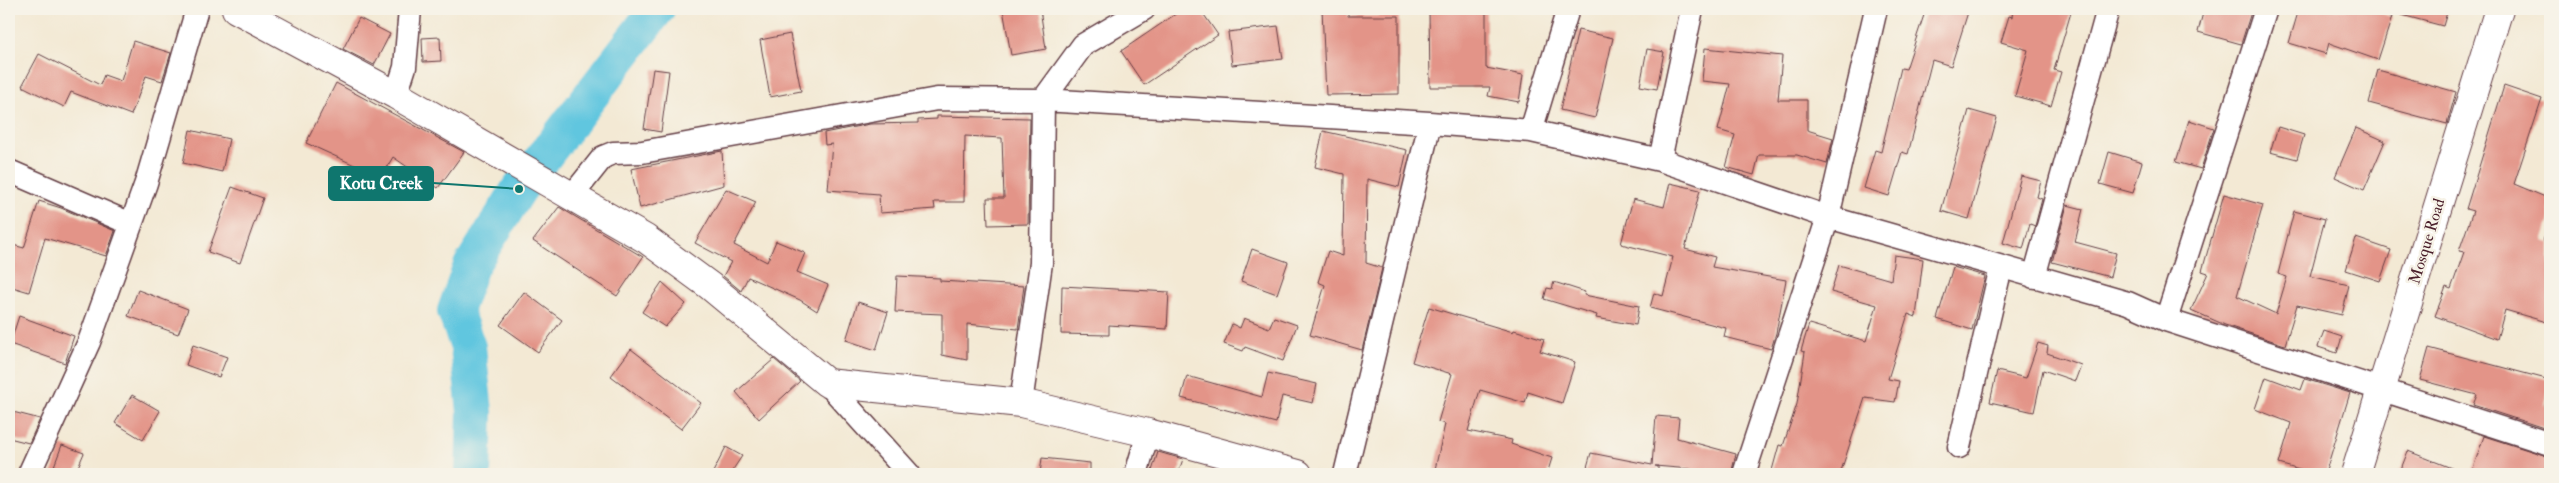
<svg xmlns="http://www.w3.org/2000/svg" width="2559" height="483" viewBox="0 0 2559 483" font-family="'IM FELL Double Pica',serif">
<rect width="100%" height="100%" fill="#f7f3e8"/>
<filter id="ink" filterUnits="userSpaceOnUse"><feTurbulence type="fractalNoise" baseFrequency=".02" numOctaves="2"/><feDisplacementMap in="SourceGraphic" scale="10" xChannelSelector="R" yChannelSelector="G"/><feConvolveMatrix kernelMatrix="1 2 1 2 8 2 1 2 1" color-interpolation-filters="sRGB"/></filter>
<filter id="wash" filterUnits="userSpaceOnUse"><feTurbulence type="fractalNoise" baseFrequency=".0096" numOctaves="4" result="noise"/><feDisplacementMap in="SourceGraphic" scale="20" xChannelSelector="R" yChannelSelector="G"/><feGaussianBlur stdDeviation="1.12" result="paint"/><feColorMatrix in="noise" values="0 0 0 0 0 0 0 0 0 0 0 0 0 0 0 0 0 1.4 0 .05"/><feComposite in="paint" operator="in"/></filter>
<g filter="url(#wash)">
<rect width="100%" height="100%" fill="#f3e9d4"/>
<g fill="none" stroke-linecap="round" stroke-linejoin="round">
<!-- river -->
<path stroke="#61c6df" stroke-width="36" d="M473,474l2,-62 -7,-65 -13,-36 16,-45 48,-77 138,-180"/>
</g>
<g id="blocks">
<!-- building -->
<path fill="#e39488" d="M1003,9h37l6,40 -35,6z
M1183,9h17l18,26 -74,50 -23,-34z
M1322,9h26v7h51v78l-73,1z
M1429,9h57v59l37,7 -4,27 -31,-6 2,-9h-60z
M1926,9h43l-18,57 -19,-6 -24,94 -6,-2 -13,44 -25,-8 11,-38 6,2 20,-84 5,1z
M2013,9h59l-18,61 7,2 -10,34 -36,-10 13,-46 -27,-8 8,-26 3,1z
M2204,9h48l-11,35 -43,-12z
M2299,9h70l23,8 -14,43 -49,-17 -3,11 -37,-11z
M2398,9h50l-5,17 -45,-12z
M359,18l31,16 -16,31 -31,-16z
M1278,26l5,33 -51,6 -4,-33z
M1578,30l35,8 -18,80 -35,-8z
M790,34l11,57 -31,6 -10,-57z
M440,37l1,24 -18,1 -1,-24z
M133,41l38,12 -9,28 -16,-5 -15,39 -60,-23 -7,15 -42,-21 17,-32 61,31 4,-10 17,6z
M1705,48l77,8 -4,44h29v30l26,8 -6,26 -30,-9h-38l-5,20 -28,-8 9,-32 -17,-5 12,-46 -28,-3z
M1647,49l17,3 -7,37 -17,-3z
M653,69l16,2 -8,61 -17,-3z
M2378,70l78,22 -9,32 -78,-21z
M336,83l128,69 -26,36 -45,-31 -12,20 -75,-34z
M2504,86l38,13 -28,85 36,15v21l-7,21 7,2v80l-45,-13 -8,29 -62,-23 11,-29 5,2 13,-37 -5,-1 14,-40 -7,-2z
M1969,110l28,8 -28,101 -28,-8z
M937,116l93,2 -2,106 -40,1 -1,-27h17l-2,-60 -37,-2 -1,66h-30l1,7 -55,4 -1,-19 -51,-4 4,-46 -7,1 -1,-12 46,-9 48,-1v-3l19,-1z
M2189,120l25,8 -13,41 -25,-7z
M2278,127l26,8 -7,24 -27,-7z
M2356,128l29,13 -21,49 -29,-13z
M190,130l39,9 -7,33 -39,-9z
M1323,131l84,19 -8,37 -32,-8 -1,84 16,5 -20,82 -52,-15 15,-50 -7,-3 10,-31 15,5 1,-82 -29,-7z
M722,151l2,34 -84,23 -9,-39z
M2109,152l33,10 -9,31 -33,-9z
M2021,176l20,5 -4,16 5,2 -7,27 -5,-2 -7,25 -20,-6z
M1670,183l30,7 -15,59 30,8 -3,10 74,13 -10,53 -5,16 -47,-12 2,-9 -76,-20 4,-15 9,3 10,-39 -52,-13 12,-45 31,8z
M232,187l31,11 -23,65 -32,-11z
M726,189l30,13 -22,43 33,17 9,-21 29,12 -8,19 31,13 -11,26 -17,-11 -52,-23 -7,14 -18,-15 8,-14 -36,-19z
M2224,194l39,11 -26,91 39,18 11,-37 -9,-3 16,-63 31,8 -15,57 39,9 -7,30 -45,-10 -12,40 -60,-20 -34,-15 17,-37 -6,-2z
M39,201l22,7 54,23 -9,25 -61,-18 -16,54 -20,-6v-42l15,4z
M2067,205l16,4 -8,33 41,11 -6,24 -58,-15z
M559,207l84,50 -26,39 -84,-55z
M2356,238l35,12 -11,31 -34,-11z
M1252,249l36,13 -11,32 -36,-13z
M1894,255l29,4 -7,58 -8,-3 -20,65 11,2 -4,21 -30,-4 -25,76h-69l8,-29 4,1 14,-42 8,-52 -4,-1 8,-27 57,17 11,-36 -46,-13 8,-27 52,15z
M1953,267l32,9 -13,54 -35,-11z
M897,276l43,2v3l84,5 -6,43 -51,-5v36l-25,-5v-41l-47,-2z
M662,282l24,22 -21,23 -23,-15z
M1554,282l31,10 -1,3 55,11 -3,19 -40,-7 1,-3 -53,-16 3,-11 5,1z
M1062,286l107,6 -2,37 -58,-4v10l-48,-1z
M138,290l50,19 -10,25 -50,-18z
M524,292l38,28 -24,32 -38,-27z
M858,302l30,10 -12,38 -30,-10z
M1429,307l84,25 1,-2 30,9 -4,12 35,11 -13,41 -34,-11 -3,11 -45,-13 -12,41 44,9 -1,4 41,14 -5,16h-113l11,-50 -7,-2 14,-48 -40,-12z
M19,316l55,20 -9,27 -55,-19z
M1274,317l23,8 -14,36 -38,-14 -2,4 -19,-7 8,-20 8,4 4,-10 25,10z
M2324,331l18,6 -5,16 -19,-6z
M2038,343l10,3 -1,7 34,12 -6,16 -32,-11 -9,42 -44,-10 7,-31 29,7z
M193,345l34,12 -8,20 -33,-12z
M2429,348l121,32 -5,25 5,1v24l-77,-25 4,-10 -57,-15z
M631,349l70,54 -20,26 -70,-53z
M774,359l26,22 -41,38 -23,-27z
M1268,373l49,11 -4,19 -31,-7 -6,27 -95,-25 6,-22 75,21z
M2266,377l35,13 4,-11 45,14 -25,81h-12l-34,-10 12,-41 -36,-14z
M132,395l28,16 -17,29 -28,-17z
M9,411l31,8 -11,24 -20,-5z
M1656,416l23,2 -2,20 59,16 -5,20h-22l-19,-5 -35,-3h3v8h-73l6,-21 61,12z
M2484,436l66,21v17h-79z
M62,445l22,8 -9,21h-24z
M726,447l16,9 -12,18h-18z
M2408,451l56,22v1h-65z
M1158,452l25,7 -5,15h-27z
M1042,458l48,5v11h-50z"/>
</g>
</g>
<g filter="url(#ink)">
<use href="#blocks" fill-opacity="0" stroke="#633d44" stroke-width="1"/>
<g fill="none" stroke-linecap="round" stroke-linejoin="round">
<defs>
<path id="minor" d="M396,95l9,-28 5,-58
M1531,131l37,-122
M1660,160l32,-151
M9,171l122,53
M572,196l31,-39 10,-4 29,-1 295,-53 106,1 387,23 101,8 129,29 168,57 300,86 38,17 384,124
M2034,277l74,-268
M2166,320l100,-311
M827,383l82,91
M1021,403l20,-140 2,-163 40,-55 61,-36
M1959,447l42,-180
M29,474l60,-132 57,-159 51,-174
M1136,474l12,-41
M1345,474l85,-351
M1744,474l84,-257 48,-208"/>
<path id="tertiary" d="M236,9l160,86 250,144 64,47 117,97 194,20 127,30 150,41
M2355,474l144,-465"/>
</defs>
<!-- minor casing -->
<use href="#minor" stroke="#633d44" stroke-width="25"/>
<!-- tertiary casing -->
<use href="#tertiary" stroke="#633d44" stroke-width="30"/>
<!-- minor -->
<use href="#minor" stroke="#fff" stroke-width="22"/>
<!-- tertiary -->
<use href="#tertiary" stroke="#fff" stroke-width="28"/>
</g>
</g>
<g text-anchor="middle" stroke-width="5" stroke-linejoin="round" paint-order="stroke">
<!-- street labels -->
<g font-size="16" fill="#4a1f2b" stroke="#f7f3e8">
<text transform="translate(2426 241) rotate(-73)" y="6">Mosque Road</text>
</g>
</g>
<!-- callouts -->
<path fill="none" stroke="#0f766e" stroke-width="2" d="M519 189L433 183"/>
<circle fill="#0f766e" stroke="#f7f3e8" stroke-width="2" cx="519" cy="189" r="5"/>
<rect fill="#0f766e" stroke="#0f766e" stroke-width="2" x="329" y="167" width="104" height="33" rx="5"/>
<g font-size="18" text-anchor="middle" font-weight="bold" fill="#fff">
<text x="381" y="189">Kotu Creek</text>
</g>
<!-- margin -->
<rect width="2559" height="483" fill="none" stroke="#f7f3e8" stroke-width="30"/>
</svg>
